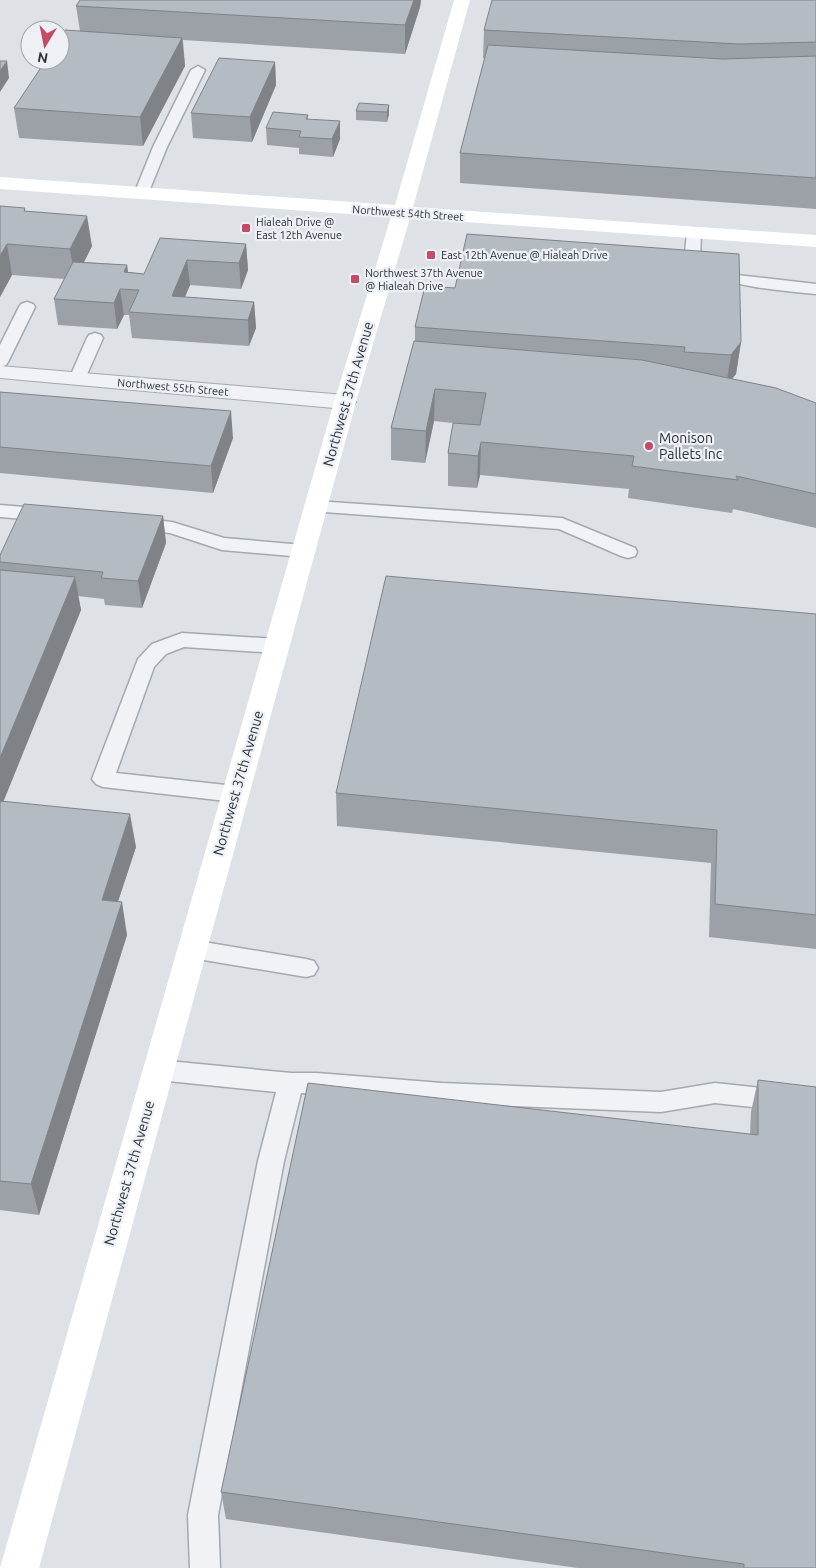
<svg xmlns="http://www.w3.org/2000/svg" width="816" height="1568" viewBox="0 0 816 1568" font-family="Ubuntu,sans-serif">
<rect width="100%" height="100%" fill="#dee1e6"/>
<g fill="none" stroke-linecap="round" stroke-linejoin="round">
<defs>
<path id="lane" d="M198,66l7,4 -38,77 -19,47 -2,3h-10l-2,-3 19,-47 38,-77z
M694,228l5,1 2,3 -1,30 37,13 79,9v10c-45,-4 -88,-8 -129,-27l-3,-3 3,-32 2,-3z
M27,302l6,2 2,3 -27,55 -2,3 -6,2v-22l19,-38 2,-3z
M95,333l6,2 2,3 -18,41 -2,4h-12l-2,-4 18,-41 2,-3z
M316,501l246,17 73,30 2,4 -2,4 -7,2 -7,-2 -62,-27 -249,-18 -3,-4 3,-4z
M0,505l49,4 6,2 3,4 -3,4 -6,2 -49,-4z
M137,518l35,4 52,16 79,7 7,2 2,4 -2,4 -7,2 -81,-7 -52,-17 -39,-5 -3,-4 3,-4z
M182,633l95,6 7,2 3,5 -3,5 -7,2 -93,-6 -18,7 -12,13 -38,106 119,13 8,3 3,5 -3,5 -8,3 -132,-15 -7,-3 -4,-5 46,-120 14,-15z
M192,940l114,19 8,2 4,7 -4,7 -8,2 -114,-19 -8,-3 -4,-6 4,-6z
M158,1060l133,13h26l125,10 219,9 54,-9 101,11v20l-101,-11 -54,9 -219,-9 -141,-10 -17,68 -66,354 2,53h-30l-2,-53 70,-354 18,-69 -118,-12 -9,-3 -3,-7 3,-7z"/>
<path id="street" d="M0,366l345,29 8,2 3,5 -3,5 -8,2 -345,-31z"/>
</defs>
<!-- lane casing -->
<use href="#lane" stroke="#a4a8af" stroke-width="3"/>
<!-- street casing -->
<use href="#street" stroke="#a4a8af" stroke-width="2"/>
<!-- lane -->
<use href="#lane" fill="#f0f2f5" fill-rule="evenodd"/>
<!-- street -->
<use href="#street" fill="#f0f2f5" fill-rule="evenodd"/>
<!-- secondary -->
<path fill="#fff" fill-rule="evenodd" d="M454,0h16l-57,207 403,28v12l-406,-29 -54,184 -317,1166h-39l334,-1166 57,-185 -391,-28v-12l395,28z"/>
</g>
<!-- wall -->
<path fill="#9ca1a7" d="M80,0h341l-1,7 -15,47 -222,-14 2,26 -42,80 -124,-8 -5,-30 66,-77 -4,-25z
M816,0v209l-356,-26v-30l25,-94 -2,-1 1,-28z
M275,62l1,23 -24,57 -59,-4 -2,-25z
M389,105v9l-2,8 -31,-2v-9z
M308,115v4l32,20 -7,18 -34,-3v-6l-32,-3 -1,-17z
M0,206l26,5 66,35 -8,16 43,3 1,7 16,2 16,-36 86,6 2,26 -7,19 -51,-4 -5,12 69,5 2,26 -7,18 -117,-8 -3,-23h-5l-7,14 -59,-4 -4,-26 10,-20 -52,-4 -12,22z
M415,327l326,15 -5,32 -4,5 84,24v125l-83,-19 -1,4 -104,-15 1,-9 -149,-14 -3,13 -29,-2v-33l5,-30 -19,-2 -9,42 -34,-3v-32l24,-87z
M0,392l233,46 -20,55 -213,-20z
M163,516l3,27 -24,65 -37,-3 -1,-6 -26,-3 3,14 -78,191 133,46 -18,54 9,34 -88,280 -39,-5v-655z
M816,614v335l-107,-12 2,-74 -374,-37 -1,-33z
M758,1080l58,488h-238l-352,-49 -5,-27 529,-358 1,-22z"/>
<!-- shaded-wall -->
<path fill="#7f8388" d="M414,0h7l-1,7 -15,47v-29z
M182,38l3,28 -42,80 -3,-29z
M7,61l2,17 -9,14v-21z
M275,62l1,23 -24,57 -2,-25z
M389,105v9l-2,8v-10z
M340,121v18l-7,18 -1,-18z
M87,216l5,30 -17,34 -5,-31z
M7,244l5,31 -12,22v-41z
M246,244l2,26 -7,19 -2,-26z
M187,260l3,25 -13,30 -5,-19z
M127,265l3,25 -6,-18z
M120,289l4,26 -7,14 -3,-26z
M254,302l2,26 -7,18 -1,-26z
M741,342l-5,32 -10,12 5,-31z
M435,389l-1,32 -9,42 1,-32z
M231,411l2,27 -20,55 -2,-27z
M481,442l-1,33 -3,13 1,-32z
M163,516l3,27 -24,65 -4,-27z
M75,577l6,33 -81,200v-52z
M130,814l6,33 -28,85 -6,-32z
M122,902l5,33 -88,280 -8,-31z"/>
<!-- building -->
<path fill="#b5bbc2" stroke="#7f8388" d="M80,0h334l-9,25 -329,-19z
M492,0h324v42l-77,2 -255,-14z
M65,30l117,8 -42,79 -126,-9 32,-48h14v-22z
M488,45l235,14 93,-3v122l-356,-25z
M219,58l56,4 -25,55 -59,-4z
M0,61h7l-7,10z
M359,103l30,2 -2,7 -31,-1z
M273,112l35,3 -2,4 34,2 -8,18 -33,-2 2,-6 -35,-3z
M0,206l25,2 -1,3 63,5 -17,33 -63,-5 -7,12z
M467,234l272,20 2,88 -10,13 -47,-3 1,-5 -270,-20 10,-41 30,2z
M160,238l86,6 -7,19 -52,-3 -15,36 82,6 -6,18 -119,-8 10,-22 -19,-1 -6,14 -60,-4 19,-37 54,3 -3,7 20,2z
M414,341l228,19 134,28 40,15v91l-80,-18 2,4 -106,-14 2,-10 -153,-14 -3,14 -30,-3 5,-30 27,2 6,-32 -51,-4 -9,42 -35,-3z
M0,392l231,19 -20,55 -211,-19z
M24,504l139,12 -25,65 -37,-3 2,-6 -103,-10v-7z
M0,570l75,7 -75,181z
M386,576l430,38v301l-101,-11 2,-74 -381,-37z
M0,801l130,13 -28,86 20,2 -91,282 -31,-3z
M758,1080l58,7v481h-72v-4l-523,-72 87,-409 450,52z"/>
<!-- markers -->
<g fill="#c24b65" stroke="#edf0f4" stroke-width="2">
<rect x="241" y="223" width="10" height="10" rx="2.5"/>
<rect x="426" y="250" width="10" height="10" rx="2.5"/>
<rect x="350" y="274" width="10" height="10" rx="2.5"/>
<circle cx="649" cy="446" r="5"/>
</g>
<g text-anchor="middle" stroke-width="4.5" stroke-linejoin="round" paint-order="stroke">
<!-- far-street labels -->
<g font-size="11" fill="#28303b" stroke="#edf0f4">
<text transform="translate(408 213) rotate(4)" y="4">Northwest 54th Street</text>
<text transform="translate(173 387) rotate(5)" y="4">Northwest 55th Street</text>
</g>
<!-- far-poi labels -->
<g font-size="11" fill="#28303b" stroke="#edf0f4" text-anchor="start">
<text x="256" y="226">Hialeah Drive @<tspan x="256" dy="13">East 12th Avenue</tspan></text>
<text x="441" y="259">East 12th Avenue @ Hialeah Drive</text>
<text x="365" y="277">Northwest 37th Avenue<tspan x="365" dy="13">@ Hialeah Drive</tspan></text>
</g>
<!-- street labels -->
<g font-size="14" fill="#28303b" stroke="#edf0f4">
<text transform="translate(348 394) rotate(-74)" y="5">Northwest 37th Avenue</text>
<text transform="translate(238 783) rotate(-74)" y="5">Northwest 37th Avenue</text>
<text transform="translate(129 1173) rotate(-74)" y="5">Northwest 37th Avenue</text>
</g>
<!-- poi labels -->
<g font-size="14" fill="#28303b" stroke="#edf0f4" text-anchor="start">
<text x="659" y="443">Monison<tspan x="659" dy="16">Pallets Inc</tspan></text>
</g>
</g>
<!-- north arrow -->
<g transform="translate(45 45) rotate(190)"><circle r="24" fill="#edf0f4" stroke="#9ea3aa"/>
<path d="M0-4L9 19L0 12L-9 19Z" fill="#c24b65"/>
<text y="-8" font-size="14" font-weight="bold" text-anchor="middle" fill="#28303b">N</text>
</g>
</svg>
